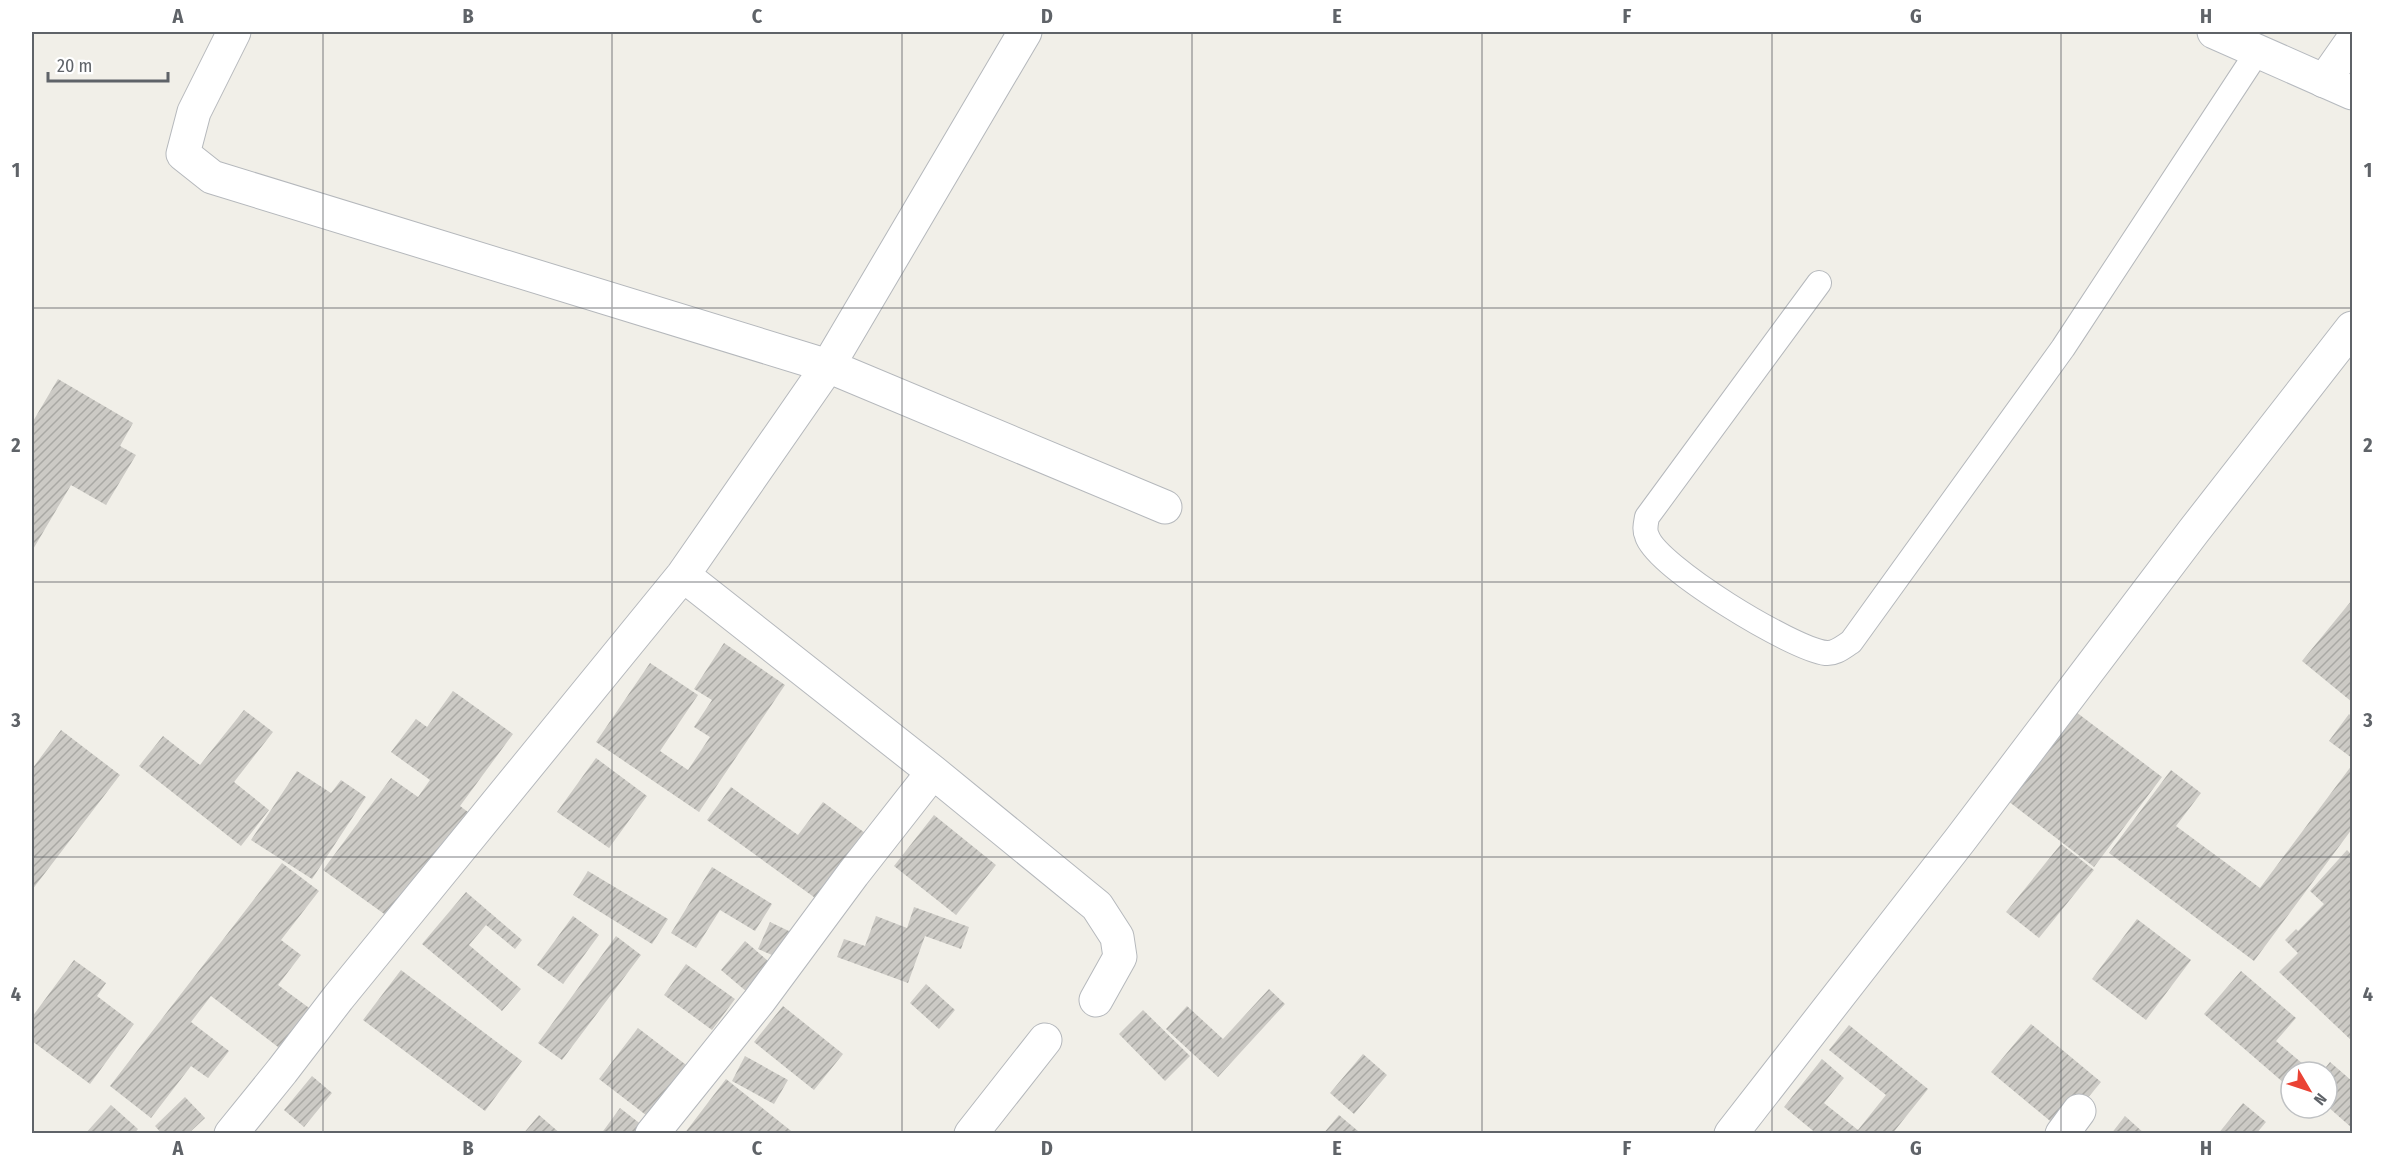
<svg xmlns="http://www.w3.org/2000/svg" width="2384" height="1165" viewBox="0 0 2384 1165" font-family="'Fira Sans Condensed',sans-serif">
<defs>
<pattern id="building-hatch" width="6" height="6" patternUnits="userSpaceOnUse" patternTransform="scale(1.5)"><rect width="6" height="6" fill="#cccac5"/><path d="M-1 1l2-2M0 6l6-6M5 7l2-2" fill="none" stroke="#a9a8a4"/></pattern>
</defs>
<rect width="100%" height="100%" fill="#f1efe8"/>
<!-- building -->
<path fill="url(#building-hatch)" d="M58,379l75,44 -13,23 16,9 -30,50 -35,-20 -39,66v-128z
M2352,600v50l-2,2 2,2v48l-50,-41z
M724,643l61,42 -86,127 -103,-70 54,-79 48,32 -38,56 28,19 22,-33 -16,-10 18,-27 -18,-11z
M453,691l60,43 -53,72 12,9 -78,106 -71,-51 68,-92 27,19 12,-17 -39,-28 25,-33 11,8z
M244,710l29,22 -39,50 35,28 -28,36 -102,-80 24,-30 37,29z
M2076,712l86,65 -68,90 -86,-66z
M2349,714l3,3v41l-23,-17z
M61,730l59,45 -88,115v-121z
M596,758l51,38 -38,52 -52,-36z
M2352,765v64l-98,132 -145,-108 62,-83 30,23 -25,33 84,62z
M297,771l34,22 10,-13 25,17 -54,82 -61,-39z
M731,787l67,48 25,-33 42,31 -47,67 -111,-80z
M934,815l62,50 -40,50 -62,-49z
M2061,844l33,26 -55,68 -33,-26z
M2347,850l5,5v186l-73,-69 19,-19 -13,-13 11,-11 2,2 26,-27 -14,-13z
M282,863l37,28 -38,49 20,15 -23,30 38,28 -30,40 -75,-57 -20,26 38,29 -21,27 -17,-12 -40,52 -41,-32z
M712,867l60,37 -17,27 -35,-21 -24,38 -25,-15z
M588,871l80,48 -16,25 -79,-49z
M466,892l56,48 -7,9 -29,-24 -17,20 52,44 -19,22 -80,-67z
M914,907l55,20 -8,22 -36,-13 -17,47 -71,-26 7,-18 21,7 11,-30 31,12z
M573,916l26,19 -36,49 -26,-19z
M2137,919l54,41 -45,60 -54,-41z
M770,922l21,10 -12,26 -21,-9z
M616,936l25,19 -79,105 -24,-17z
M745,941l39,34 -24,28 -39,-33z
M74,960l32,23 -9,13 37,28 -44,60 -58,-43v-24z
M686,964l49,35 -23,31 -48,-35z
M401,970l121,91 -37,50 -122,-91z
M2241,971l55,47 -20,23 34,29 -2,2h-17v17l-87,-75z
M926,984l29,26 -16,19 -29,-26z
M1269,989l16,15 -67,73 -52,-48 21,-23 36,33z
M783,1006l60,48 -29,36 -60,-48z
M1143,1010l47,46 -25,25 -46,-47z
M2031,1024l70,58 -40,48 -70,-58z
M1849,1025l79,64 -36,45h-75l-33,-27 38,-48 22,19 -20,25 34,27 28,-35 -57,-45z
M638,1028l56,43 -39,51 -56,-43z
M1363,1054l24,21 -33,39 -24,-21z
M745,1056l43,24 -14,24 -42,-23z
M2330,1062l22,19v47l-25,-22v-34h-5z
M312,1076l20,17 -28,34 -20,-17z
M726,1079l69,55h-111z
M185,1097l20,21 -17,16h-26l-7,-8z
M2243,1103l23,19 -10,12h-38z
M111,1105l27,24 -4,5h-49z
M620,1108l31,24 -1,2h-49z
M539,1115l22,19h-38z
M1339,1115l19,16 -3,3h-32z
M2125,1116l20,18h-34z"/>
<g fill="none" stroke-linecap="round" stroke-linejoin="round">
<defs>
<path id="lane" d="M1819,283l-172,234c-1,6 -3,13 0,19 10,31 145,113 179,117 9,1 17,-6 25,-11l212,-294 195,-297"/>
<path id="street" d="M234,32l-40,80 -11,42 29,23 616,189 337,141
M2324,81l28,-40
M683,575l250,197 164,134 20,31 3,20 -24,43
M231,1134l51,-63 56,-73 345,-423 145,-209 197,-334
M652,1134l107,-133 94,-127 80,-102
M971,1134l74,-94
M1731,1134l229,-294 233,-308 159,-204
M2062,1134l17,-23"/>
<path id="secondary" d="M2214,32l138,61"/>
</defs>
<!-- lane casing -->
<use href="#lane" stroke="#b5b8bc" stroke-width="26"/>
<!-- street casing -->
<use href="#street" stroke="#b5b8bc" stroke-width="35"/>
<!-- secondary casing -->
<use href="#secondary" stroke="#b6babf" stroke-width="35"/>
<!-- lane -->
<use href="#lane" stroke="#fff" stroke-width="24"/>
<!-- street -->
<use href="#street" stroke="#fff" stroke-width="33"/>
<!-- secondary -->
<use href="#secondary" stroke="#fff" stroke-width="33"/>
</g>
<!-- grid -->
<path fill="none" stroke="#5f6368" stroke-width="1.5" stroke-opacity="0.55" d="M323,32v1102M612,32v1102M902,32v1102M1192,32v1102M1482,32v1102M1772,32v1102M2061,32v1102M32,308h2320M32,582h2320M32,857h2320"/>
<!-- border -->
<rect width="2384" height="1165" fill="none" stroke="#ffffff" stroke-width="66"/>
<!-- north arrow -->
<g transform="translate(2309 1090) rotate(129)"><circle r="28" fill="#ffffff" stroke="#bfc1c3" stroke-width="1.5"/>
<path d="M0-4.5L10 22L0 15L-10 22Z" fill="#ea4335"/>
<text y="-9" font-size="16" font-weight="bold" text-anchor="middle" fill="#5f6368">N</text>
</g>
<!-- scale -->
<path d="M48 72v9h120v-9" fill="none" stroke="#5f6368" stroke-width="3"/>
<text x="57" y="72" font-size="18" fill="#5f6368" stroke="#ffffff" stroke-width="4.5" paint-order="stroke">20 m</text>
<rect x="33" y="33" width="2318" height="1099" fill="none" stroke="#5f6368" stroke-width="2"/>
<g font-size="20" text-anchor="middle" font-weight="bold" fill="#5f6368">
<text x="178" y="23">A</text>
<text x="468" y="23">B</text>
<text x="757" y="23">C</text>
<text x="1047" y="23">D</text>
<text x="1337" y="23">E</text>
<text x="1627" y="23">F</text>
<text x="1916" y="23">G</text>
<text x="2206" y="23">H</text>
<text x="16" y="177">1</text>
<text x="2368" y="177">1</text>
<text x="16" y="452">2</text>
<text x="2368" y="452">2</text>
<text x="16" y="727">3</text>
<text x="2368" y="727">3</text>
<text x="16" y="1001">4</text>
<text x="2368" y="1001">4</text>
<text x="178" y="1155">A</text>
<text x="468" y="1155">B</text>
<text x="757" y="1155">C</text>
<text x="1047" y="1155">D</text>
<text x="1337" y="1155">E</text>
<text x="1627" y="1155">F</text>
<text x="1916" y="1155">G</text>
<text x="2206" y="1155">H</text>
</g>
</svg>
